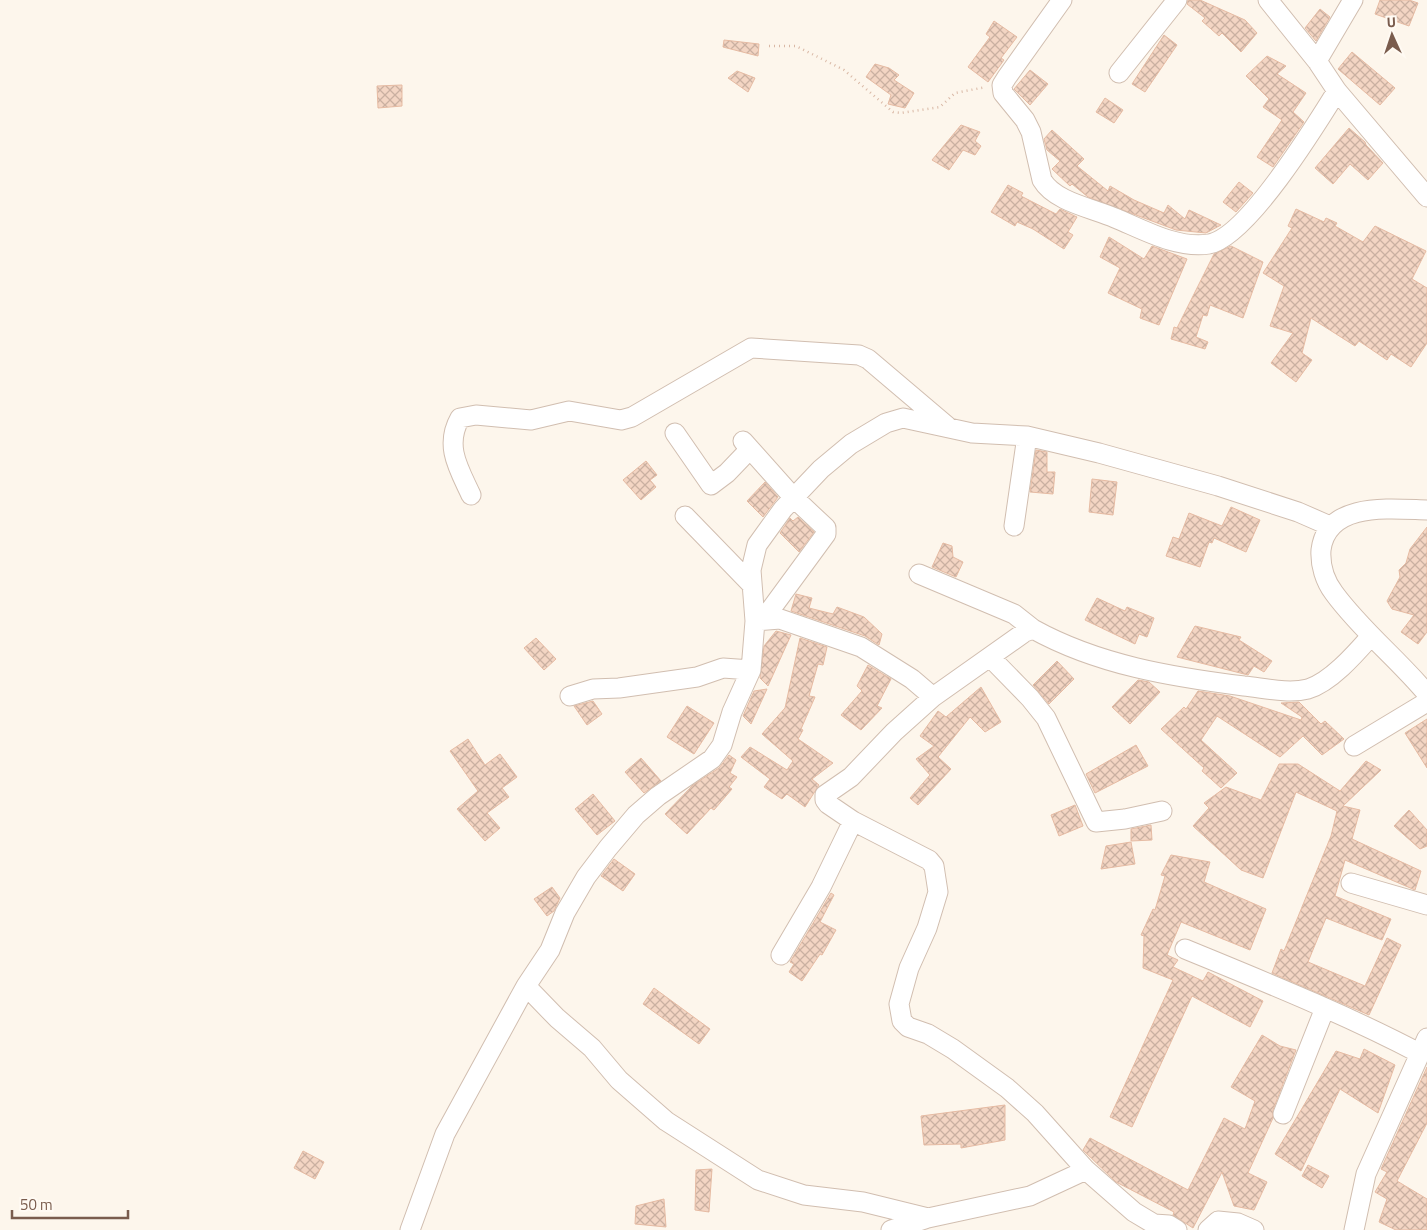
<svg xmlns="http://www.w3.org/2000/svg" width="1427" height="1230" viewBox="0 0 1427 1230" font-family="'Titillium Web',sans-serif">
	<defs>
		<pattern id="building-cross-hatch" width="8" height="8" patternUnits="userSpaceOnUse" patternTransform="scale(1.25)"><rect width="8" height="8" fill="#f3d5c3"/><path d="M0 0l8 8M0 8l8-8" fill="none" stroke="#cab0a1"/></pattern>
	</defs>
	<rect width="100%" height="100%" fill="#fdf6ec"/>
	<path fill="url(#building-cross-hatch)" stroke="#e6bba3" d="M 1188,0 L 1200,0 L 1245,20 L 1257,33 L 1241,52 L 1222,33 L 1219,36 L 1202,21 L 1205,18 L 1187,4 Z
		M 1380,0 L 1409,0 L 1418,3 L 1409,26 L 1375,14 Z
		M 1320,9 L 1330,17 L 1316,41 L 1305,28 Z
		M 994,21 L 1017,37 L 1001,58 L 1004,60 L 988,82 L 968,67 L 990,37 L 986,34 Z
		M 1164,35 L 1177,45 L 1145,92 L 1132,84 Z
		M 724,40 L 759,44 L 758,56 L 723,47 Z
		M 1352,52 L 1395,88 L 1380,105 L 1338,69 Z
		M 1267,56 L 1286,66 L 1277,74 L 1306,93 L 1293,112 L 1304,122 L 1273,167 L 1257,157 L 1282,120 L 1263,107 L 1269,99 L 1246,76 Z
		M 875,64 L 889,68 L 899,75 L 894,80 L 914,93 L 905,108 L 888,104 L 891,95 L 866,77 Z
		M 1030,70 L 1048,84 L 1030,105 L 1014,89 Z
		M 737,71 L 755,78 L 748,92 L 728,78 Z
		M 402,85 L 402,106 L 378,108 L 377,86 Z
		M 1105,98 L 1123,110 L 1114,123 L 1096,112 Z
		M 961,125 L 980,132 L 975,141 L 981,146 L 975,155 L 963,150 L 949,170 L 932,160 Z
		M 1349,128 L 1365,142 L 1366,145 L 1383,163 L 1368,180 L 1350,164 L 1333,184 L 1315,168 Z
		M 1052,130 L 1084,159 L 1077,166 L 1108,191 L 1110,186 L 1134,200 L 1164,213 L 1168,205 L 1185,219 L 1189,210 L 1221,225 L 1206,233 L 1176,230 L 1088,197 L 1072,184 L 1070,186 L 1052,169 L 1060,161 L 1047,150 L 1044,139 Z
		M 1239,182 L 1253,193 L 1236,212 L 1223,202 Z
		M 1008,185 L 1023,193 L 1021,196 L 1056,214 L 1060,209 L 1077,217 L 1068,232 L 1073,235 L 1064,249 L 1033,229 L 1017,222 L 1015,226 L 991,212 Z
		M 1296,209 L 1324,222 L 1326,218 L 1337,223 L 1335,226 L 1363,242 L 1375,226 L 1426,251 L 1412,279 L 1427,288 L 1427,343 L 1411,367 L 1391,354 L 1387,360 L 1359,341 L 1355,346 L 1311,318 L 1302,353 L 1312,360 L 1296,382 L 1271,363 L 1293,333 L 1270,326 L 1284,286 L 1263,273 L 1292,228 L 1288,226 Z
		M 1109,237 L 1144,259 L 1152,246 L 1187,259 L 1159,325 L 1140,318 L 1142,309 L 1108,293 L 1120,268 L 1100,257 Z
		M 1231,246 L 1263,262 L 1243,318 L 1210,305 L 1207,316 L 1203,315 L 1196,337 L 1208,342 L 1205,349 L 1171,339 L 1174,327 L 1177,328 L 1214,254 Z
		M 1036,450 L 1047,452 L 1047,472 L 1055,472 L 1053,494 L 1030,492 Z
		M 646,461 L 657,475 L 650,480 L 656,487 L 641,500 L 623,480 Z
		M 1092,479 L 1117,482 L 1113,515 L 1089,512 Z
		M 765,482 L 778,497 L 763,517 L 747,501 Z
		M 1231,507 L 1260,520 L 1246,552 L 1214,538 L 1212,543 L 1209,542 L 1200,567 L 1166,556 L 1173,537 L 1179,539 L 1189,513 L 1222,526 Z
		M 798,517 L 814,532 L 799,552 L 780,533 L 790,518 L 793,521 Z
		M 1427,527 L 1427,632 L 1418,644 L 1401,632 L 1414,615 L 1392,609 L 1387,601 L 1400,577 L 1399,570 L 1406,563 L 1410,549 Z
		M 943,543 L 952,546 L 953,557 L 963,562 L 956,577 L 932,567 Z
		M 796,594 L 812,598 L 809,608 L 833,614 L 837,607 L 864,617 L 882,634 L 879,645 L 865,636 L 791,611 Z
		M 1097,598 L 1125,611 L 1127,607 L 1154,618 L 1147,637 L 1139,634 L 1135,644 L 1085,620 Z
		M 1195,626 L 1241,637 L 1239,640 L 1272,661 L 1264,672 L 1254,666 L 1248,675 L 1177,657 Z
		M 776,631 L 791,635 L 768,686 L 760,678 L 764,646 Z
		M 536,638 L 556,659 L 544,670 L 524,648 Z
		M 800,638 L 827,647 L 823,665 L 818,664 L 809,696 L 815,697 L 801,729 L 803,730 L 798,739 L 833,763 L 812,779 L 819,785 L 805,807 L 787,794 L 782,799 L 764,787 L 770,779 L 741,757 L 750,747 L 787,770 L 793,761 L 762,734 L 785,708 Z
		M 1057,661 L 1074,679 L 1049,704 L 1033,685 Z
		M 868,665 L 891,679 L 877,706 L 882,708 L 861,730 L 841,715 L 862,691 L 857,686 Z
		M 1138,680 L 1149,682 L 1160,692 L 1130,724 L 1112,707 Z
		M 981,687 L 1001,722 L 985,732 L 970,717 L 938,757 L 951,769 L 918,805 L 910,798 L 930,775 L 916,759 L 934,746 L 920,736 L 938,711 L 946,717 Z
		M 767,689 L 751,724 L 743,716 L 754,691 Z
		M 1198,691 L 1230,696 L 1301,720 L 1302,717 L 1281,703 L 1299,702 L 1321,724 L 1325,721 L 1344,739 L 1322,755 L 1303,736 L 1280,757 L 1217,716 L 1201,740 L 1237,773 L 1221,788 L 1202,771 L 1204,768 L 1161,729 L 1184,707 L 1186,709 Z
		M 593,701 L 602,714 L 587,725 L 574,706 Z
		M 687,706 L 714,723 L 694,754 L 667,737 Z
		M 1427,719 L 1427,768 L 1405,733 Z
		M 468,739 L 485,765 L 500,754 L 517,777 L 502,788 L 509,797 L 487,813 L 500,828 L 485,841 L 457,809 L 478,791 L 450,751 Z
		M 1136,745 L 1148,766 L 1095,793 L 1086,774 Z
		M 729,755 L 736,760 L 730,773 L 737,777 L 729,787 L 732,789 L 714,810 L 711,808 L 687,834 L 665,814 L 693,785 L 719,768 Z
		M 641,758 L 661,781 L 644,793 L 625,772 Z
		M 1366,761 L 1381,770 L 1343,806 L 1360,810 L 1352,839 L 1421,871 L 1415,890 L 1345,860 L 1335,896 L 1391,919 L 1382,940 L 1326,918 L 1308,962 L 1365,986 L 1387,938 L 1401,945 L 1369,1015 L 1272,973 L 1281,949 L 1284,951 L 1331,836 L 1337,811 L 1296,792 L 1263,878 L 1241,870 L 1193,826 L 1209,808 L 1204,803 L 1226,787 L 1261,800 L 1279,764 L 1298,764 L 1340,791 Z
		M 593,794 L 615,821 L 597,835 L 575,809 Z
		M 1075,805 L 1083,826 L 1059,836 L 1051,815 Z
		M 1409,810 L 1427,830 L 1427,846 L 1420,849 L 1394,826 Z
		M 1151,825 L 1152,840 L 1131,841 L 1131,829 Z
		M 1131,842 L 1135,864 L 1101,869 L 1106,846 Z
		M 1171,855 L 1210,862 L 1204,882 L 1266,909 L 1250,950 L 1181,922 L 1167,955 L 1178,960 L 1173,967 L 1203,981 L 1208,972 L 1263,1001 L 1250,1027 L 1192,996 L 1132,1127 L 1110,1117 L 1173,980 L 1143,968 L 1144,936 L 1141,935 L 1153,909 L 1155,910 L 1165,876 L 1161,875 Z
		M 614,859 L 635,874 L 623,891 L 601,876 Z
		M 552,887 L 560,898 L 554,911 L 547,916 L 534,899 Z
		M 831,893 L 834,895 L 820,922 L 836,930 L 822,955 L 820,954 L 802,981 L 789,972 L 794,964 L 790,962 Z
		M 654,988 L 710,1029 L 699,1044 L 643,1004 Z
		M 1262,1035 L 1280,1046 L 1296,1050 L 1273,1110 L 1273,1118 L 1248,1173 L 1267,1182 L 1254,1210 L 1234,1206 L 1222,1172 L 1193,1228 L 1173,1215 L 1174,1212 L 1116,1182 L 1083,1150 L 1090,1138 L 1188,1190 L 1224,1118 L 1245,1129 L 1255,1101 L 1231,1087 Z
		M 1364,1049 L 1395,1065 L 1378,1113 L 1340,1089 L 1301,1171 L 1275,1154 L 1336,1051 L 1360,1059 Z
		M 1427,1067 L 1427,1123 L 1397,1181 L 1427,1199 L 1427,1230 L 1396,1230 L 1379,1222 L 1387,1199 L 1375,1192 L 1387,1172 L 1381,1169 Z
		M 1005,1105 L 1005,1140 L 961,1148 L 961,1144 L 924,1145 L 921,1116 Z
		M 303,1151 L 324,1162 L 315,1179 L 294,1168 Z
		M 1308,1165 L 1329,1176 L 1322,1188 L 1302,1176 Z
		M 712,1169 L 709,1212 L 695,1210 L 696,1170 Z
		M 664,1199 L 666,1227 L 635,1224 L 636,1206 Z"/>
	<g fill="none" stroke-linecap="round" stroke-linejoin="round">
		<defs>
			<path id="minor" d="M 1062,0 L 1007,77 L 1002,85 L 1003,93 L 1025,120 L 1031,132 L 1042,180 C 1055,202 1092,208 1115,218 C 1144,230 1177,249 1209,244 C 1247,237 1316,125 1337,91
				M 1268,0 L 1317,61 L 1337,91 L 1427,197
				M 1317,61 L 1353,0
				M 1119,73 L 1177,0
				M 675,433 L 711,485 L 727,473 L 750,449
				M 743,441 L 793,497 L 826,528 L 826,534 L 763,620
				M 471,495 C 459,469 444,446 460,418 L 476,415 L 531,420 L 569,411 L 621,420 L 632,417 L 751,348 L 859,355 L 868,359 L 947,426
				M 1427,510 C 1391,509 1327,501 1321,550 C 1320,565 1325,581 1334,593 C 1361,630 1398,659 1427,694
				M 685,516 L 751,584
				M 1014,526 L 1027,436
				M 919,574 L 1014,614 L 1033,629
				M 755,621 L 780,619 L 861,647 L 912,679 L 933,697
				M 990,657 L 1030,698 L 1046,718 L 1096,822 L 1125,819 L 1162,811
				M 570,696 L 593,689 L 619,688 L 697,677 L 723,668 L 751,670
				M 1354,746 L 1427,702
				M 853,821 L 828,804 L 825,800 L 825,795 L 851,777 L 894,732 L 933,697 L 1025,632 L 1033,629 C 1098,665 1172,677 1244,686 C 1264,688 1288,694 1308,689 C 1331,682 1356,653 1371,636
				M 1351,883 L 1427,905
				M 1185,949 C 1265,982 1345,1014 1421,1054
				M 781,955 L 821,887 L 853,821 L 929,860 L 934,866 L 938,892 L 927,928 L 909,968 L 899,1004 L 902,1021 L 908,1027 L 928,1034 L 953,1049 L 1007,1088 L 1035,1113 L 1086,1170 L 1134,1212 L 1154,1224 L 1169,1225 L 1177,1230
				M 1283,1114 L 1325,1008
				M 928,1218 L 863,1202 L 804,1195 L 758,1180 L 666,1121 L 619,1080 L 592,1048 L 557,1018 L 526,986 L 550,950 L 565,913 L 586,877 L 608,848 L 636,815 L 658,796 L 712,759 L 722,745 L 732,712 L 751,670 L 755,621 L 751,570 L 757,545 L 783,509 L 821,469 L 851,444 L 886,423 L 903,418 L 972,433 L 1027,436 L 1099,453 L 1218,486 L 1298,512 L 1330,526
				M 410,1230 L 445,1134 L 526,986
				M 891,1230 L 928,1218 L 1030,1196 L 1086,1170
				M 1208,1230 L 1218,1221 L 1238,1223 L 1254,1230
				M 1354,1230 L 1366,1174 L 1427,1038"/>
		</defs>
		<use href="#minor" stroke="#d1beb0" stroke-width="21"/>
		<path stroke="#d9b8a5" stroke-width="2.5" stroke-dasharray="1 4" stroke-linecap="butt" d="M 769,46 L 796,46 L 844,70 L 893,112 L 901,113 L 940,107 L 955,93 L 986,87"/>
		<use href="#minor" stroke="#fff" stroke-width="19"/>
	</g>
	<g transform="translate(1392 35) rotate(357)" stroke="#fffaf3" stroke-width="4" paint-order="stroke">
	<path d="M0-4L9 19L0 12L-9 19Z" fill="#7a5c4d"/>
	<text y="-8" font-size="14" font-weight="bold" text-anchor="middle" fill="#7a5c4d">U</text>
	</g>
	<path d="M12 1210v8h116v-8" fill="none" stroke="#7a5c4d" stroke-width="2.5"/>
	<text x="20" y="1210" font-size="15" fill="#7a5c4d" stroke="#fffaf3" stroke-width="4" paint-order="stroke">50 m</text>
</svg>
